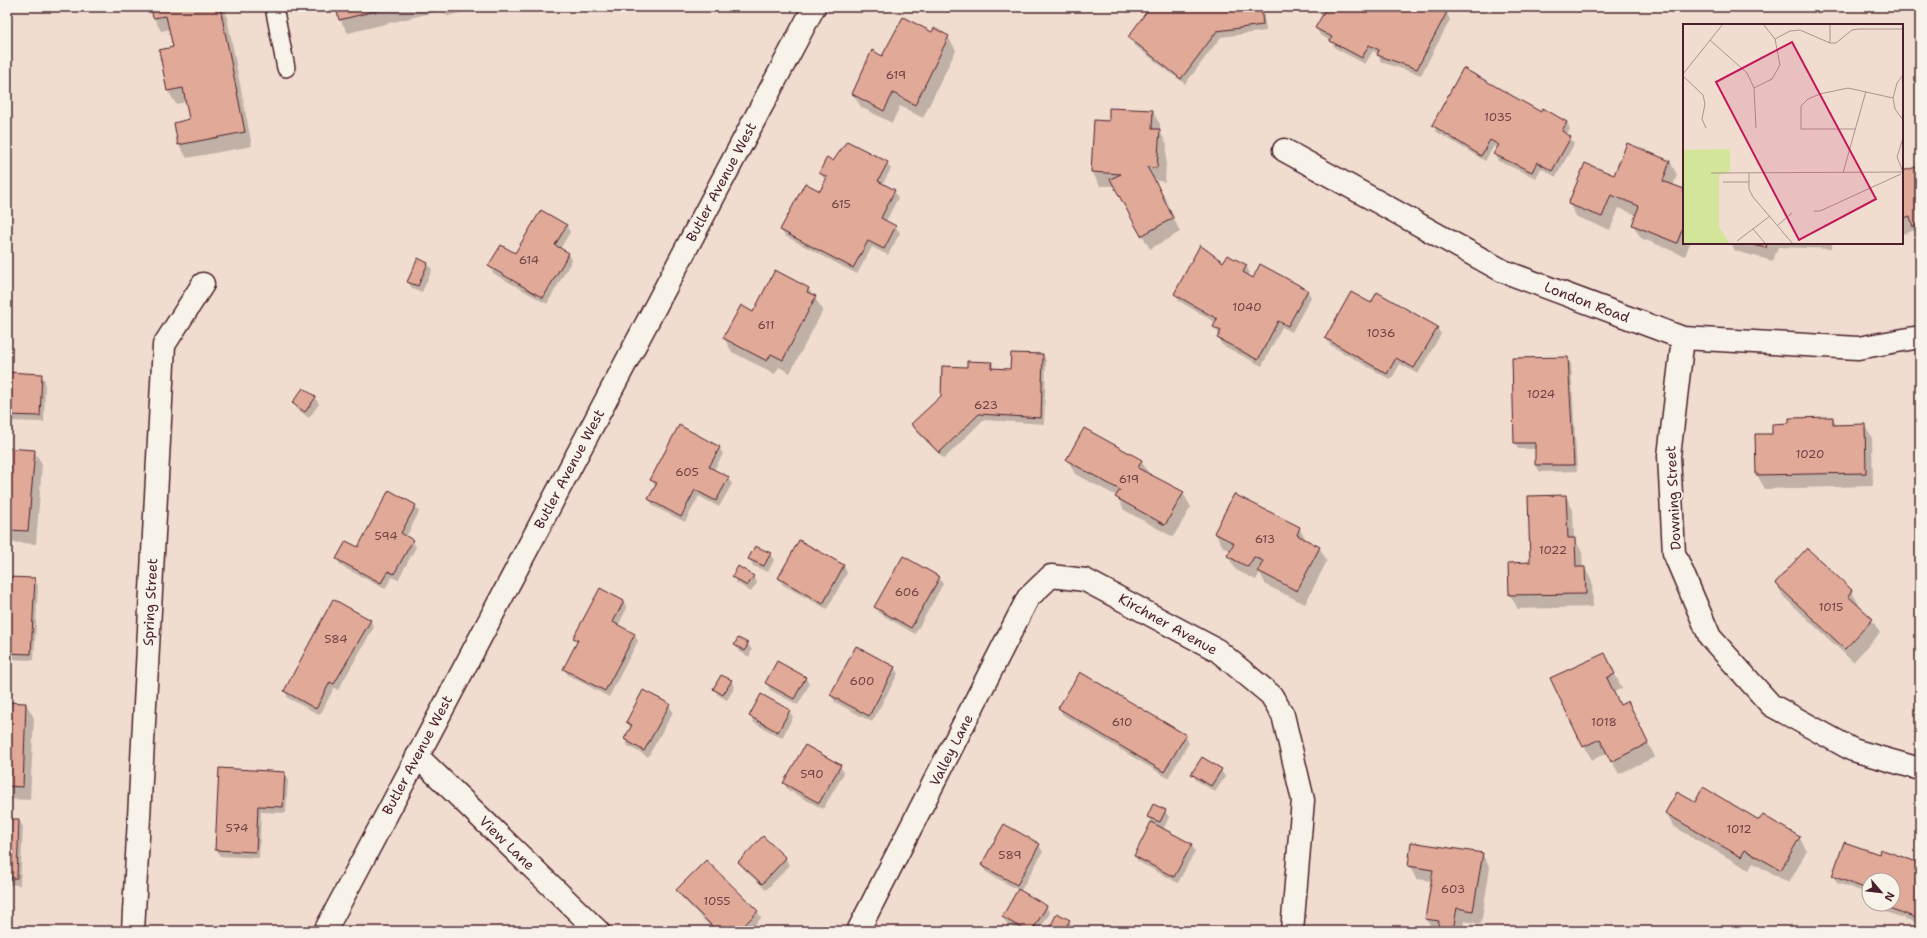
<svg xmlns="http://www.w3.org/2000/svg" width="1927" height="938" viewBox="0 0 1927 938" font-family="'Shantell Sans',sans-serif">
	<rect width="100%" height="100%" fill="#f0ddd0"/>
	<filter id="ink" filterUnits="userSpaceOnUse"><feTurbulence type="fractalNoise" baseFrequency=".025" numOctaves="2"/><feDisplacementMap in="SourceGraphic" scale="8" xChannelSelector="R" yChannelSelector="G"/><feConvolveMatrix kernelMatrix="1 2 1 2 8 2 1 2 1" color-interpolation-filters="sRGB"/></filter>
	<g filter="url(#ink)">
		<path fill="#0003" d="M 152,7 L 225,7 L 252,146 L 187,158 L 179,145 L 175,123 L 190,120 L 186,102 L 176,104 L 168,91 L 174,47 L 170,29 L 161,31 L 154,18 Z
			M 337,7 L 485,7 L 447,16 L 443,10 L 348,33 L 340,20 Z
			M 1151,7 L 1263,7 L 1266,31 L 1221,37 L 1185,84 L 1133,44 L 1129,37 Z
			M 1328,7 L 1435,7 L 1447,13 L 1450,20 L 1421,75 L 1381,62 L 1378,54 L 1373,51 L 1365,64 L 1335,48 L 1331,41 L 1320,35 L 1316,28 Z
			M 933,33 L 948,37 L 956,50 L 923,118 L 900,106 L 892,123 L 861,107 L 853,94 L 883,57 Z
			M 1152,111 L 1160,124 L 1160,132 L 1167,144 L 1165,182 L 1154,180 L 1166,200 L 1180,232 L 1150,249 L 1115,186 L 1100,186 L 1092,172 L 1095,121 L 1110,122 Z
			M 1542,114 L 1567,122 L 1570,129 L 1567,135 L 1570,138 L 1574,144 L 1556,177 L 1541,168 L 1536,178 L 1498,161 L 1494,154 L 1498,148 L 1494,146 L 1485,161 L 1437,132 L 1433,125 Z
			M 1670,161 L 1677,175 L 1673,186 L 1684,190 L 1684,243 L 1690,243 L 1685,256 L 1641,238 L 1633,225 L 1637,215 L 1619,208 L 1610,230 L 1577,217 L 1569,204 L 1615,176 Z
			M 834,162 L 887,163 L 891,169 L 882,185 L 894,191 L 898,198 L 886,221 L 896,227 L 900,233 L 888,255 L 872,247 L 857,274 L 785,236 L 781,230 L 820,192 L 826,181 L 820,173 Z
			M 1920,167 L 1920,237 L 1916,230 L 1902,234 L 1902,172 Z
			M 566,225 L 570,232 L 560,249 L 569,254 L 572,260 L 547,304 L 493,273 L 490,266 L 516,255 Z
			M 1731,243 L 1832,243 L 1832,249 L 1778,247 L 1773,261 L 1735,251 Z
			M 418,260 L 428,264 L 432,270 L 422,292 L 412,288 L 408,282 Z
			M 1223,263 L 1246,266 L 1250,273 L 1248,276 L 1253,279 L 1307,290 L 1311,297 L 1292,332 L 1282,327 L 1262,366 L 1222,345 L 1218,338 L 1220,335 L 1214,327 L 1216,323 L 1179,301 L 1176,294 Z
			M 808,288 L 823,310 L 790,373 L 779,367 L 775,374 L 732,352 L 724,338 L 753,313 Z
			M 1371,305 L 1437,328 L 1441,334 L 1418,374 L 1400,364 L 1391,380 L 1330,345 L 1326,338 Z
			M 1043,355 L 1046,361 L 1044,424 L 983,420 L 944,459 L 916,431 L 912,424 L 942,396 L 968,368 L 991,363 L 995,370 L 1011,370 Z
			M 1567,358 L 1571,364 L 1577,471 L 1540,472 L 1536,465 L 1536,449 L 1518,449 L 1515,443 Z
			M 7,366 L 10,374 L 41,375 L 45,381 L 44,422 L 7,421 Z
			M 315,398 L 319,404 L 309,418 L 297,409 L 294,403 Z
			M 1833,418 L 1837,426 L 1864,425 L 1872,438 L 1873,486 L 1765,489 L 1757,475 L 1756,435 L 1773,435 L 1790,424 Z
			M 719,447 L 723,454 L 714,470 L 728,478 L 732,484 L 719,507 L 699,496 L 685,522 L 653,506 L 650,499 L 655,486 L 652,480 Z
			M 7,449 L 34,451 L 42,464 L 36,544 L 7,542 Z
			M 1068,460 L 1141,461 L 1149,474 L 1183,493 L 1191,507 L 1173,537 L 1124,510 L 1117,496 L 1075,474 Z
			M 1566,496 L 1573,510 L 1574,538 L 1582,552 L 1583,568 L 1585,568 L 1592,581 L 1593,607 L 1518,609 L 1510,595 L 1509,564 L 1531,563 Z
			M 415,506 L 419,512 L 406,537 L 412,540 L 416,547 L 398,580 L 392,577 L 385,589 L 341,566 L 337,559 L 359,549 Z
			M 1299,528 L 1307,541 L 1319,547 L 1327,561 L 1305,604 L 1266,585 L 1260,573 L 1256,580 L 1236,570 L 1228,556 L 1231,551 L 1223,547 L 1215,533 Z
			M 799,542 L 844,566 L 847,573 L 827,609 L 783,585 L 779,578 Z
			M 1808,550 L 1851,591 L 1859,604 L 1858,606 L 1872,620 L 1880,633 L 1853,662 L 1784,597 L 1776,584 Z
			M 770,554 L 774,560 L 768,572 L 753,566 L 750,559 Z
			M 733,577 L 753,577 L 757,583 L 751,592 L 737,583 Z
			M 7,578 L 35,579 L 38,586 L 34,660 L 7,659 Z
			M 939,578 L 943,584 L 915,634 L 879,613 L 876,607 Z
			M 623,601 L 627,608 L 618,626 L 634,634 L 638,641 L 609,697 L 568,675 L 564,669 L 577,643 L 575,638 Z
			M 370,620 L 374,627 L 338,690 L 334,688 L 320,715 L 288,698 L 285,691 Z
			M 739,639 L 748,644 L 752,650 L 749,657 L 739,651 L 735,645 Z
			M 1604,654 L 1622,688 L 1614,692 L 1620,706 L 1635,716 L 1655,757 L 1619,774 L 1607,753 L 1592,760 L 1584,746 Z
			M 778,662 L 806,678 L 809,685 L 798,705 L 770,690 L 767,683 Z
			M 894,667 L 898,674 L 872,722 L 835,702 L 831,695 Z
			M 731,681 L 735,687 L 727,700 L 718,695 L 714,689 Z
			M 7,703 L 26,704 L 34,718 L 30,800 L 7,799 Z
			M 669,705 L 673,712 L 648,757 L 628,746 L 625,739 L 631,729 L 627,722 Z
			M 1059,708 L 1185,736 L 1189,743 L 1168,778 L 1063,715 Z
			M 789,711 L 793,717 L 782,738 L 754,723 L 750,716 Z
			M 840,766 L 844,773 L 823,809 L 788,790 L 784,783 Z
			M 1221,770 L 1225,777 L 1215,792 L 1196,780 L 1193,774 Z
			M 284,773 L 288,779 L 286,813 L 261,812 L 259,858 L 220,856 L 216,849 Z
			M 1695,803 L 1760,822 L 1799,837 L 1807,851 L 1789,883 L 1753,863 L 1749,870 L 1673,826 L 1666,813 Z
			M 1165,811 L 1169,817 L 1163,830 L 1191,844 L 1195,851 L 1178,883 L 1139,862 L 1135,856 L 1152,823 L 1148,817 Z
			M 7,820 L 19,820 L 23,827 L 20,885 L 7,884 Z
			M 763,837 L 786,859 L 789,866 L 766,890 L 743,868 L 740,862 Z
			M 1039,845 L 1043,852 L 1020,892 L 1046,907 L 1050,913 L 1039,931 L 1020,931 L 1007,924 L 1003,917 L 1018,890 L 986,872 L 982,865 Z
			M 1881,850 L 1920,864 L 1920,924 L 1886,912 L 1882,904 L 1893,904 L 1893,880 L 1869,880 L 1869,896 L 1867,893 L 1837,883 L 1833,876 L 1880,855 Z
			M 1482,854 L 1490,868 L 1481,924 L 1464,921 L 1463,931 L 1433,931 L 1426,918 L 1432,881 L 1417,879 L 1409,865 Z
			M 706,861 L 758,912 L 761,918 L 749,931 L 715,931 L 681,897 L 677,891 Z
			M 1069,921 L 1073,927 L 1071,931 L 1049,931 Z"/>
		<path fill="#e0a998" stroke="#4a1f2b" d="M 151,7 L 220,7 L 245,132 L 178,145 L 174,123 L 189,119 L 183,88 L 167,91 L 159,50 L 173,47 L 166,16 L 153,18 Z
			M 336,7 L 392,7 L 339,20 Z
			M 1150,7 L 1261,7 L 1263,25 L 1217,31 L 1181,79 L 1128,37 Z
			M 1327,7 L 1437,7 L 1447,12 L 1417,69 L 1377,55 L 1379,50 L 1369,45 L 1362,58 L 1330,41 L 1332,37 L 1315,28 Z
			M 903,17 L 932,32 L 934,28 L 949,36 L 915,105 L 893,93 L 884,111 L 852,94 L 872,50 L 882,56 Z
			M 1463,68 L 1541,112 L 1543,108 L 1567,122 L 1562,131 L 1571,137 L 1552,171 L 1537,162 L 1532,172 L 1493,154 L 1499,145 L 1490,140 L 1481,156 L 1432,125 Z
			M 1109,108 L 1153,110 L 1152,129 L 1160,129 L 1157,168 L 1147,167 L 1158,186 L 1173,218 L 1141,236 L 1110,179 L 1121,174 L 1091,172 L 1094,120 L 1109,121 Z
			M 847,141 L 888,162 L 878,181 L 895,190 L 881,218 L 896,226 L 884,249 L 868,241 L 853,268 L 780,230 L 805,183 L 820,191 L 827,177 L 819,173 L 827,157 L 833,161 Z
			M 1627,143 L 1670,161 L 1663,181 L 1684,189 L 1684,225 L 1677,243 L 1632,225 L 1639,206 L 1611,195 L 1602,217 L 1568,204 L 1585,163 L 1614,175 Z
			M 1920,166 L 1920,225 L 1913,227 L 1910,216 L 1902,219 L 1902,171 Z
			M 541,210 L 567,225 L 555,245 L 569,253 L 543,298 L 488,266 L 501,245 L 515,253 Z
			M 1746,243 L 1767,243 L 1766,248 Z
			M 1200,245 L 1223,262 L 1227,255 L 1247,265 L 1243,272 L 1253,278 L 1260,264 L 1308,290 L 1288,326 L 1278,321 L 1258,360 L 1217,338 L 1221,331 L 1213,327 L 1217,319 L 1174,294 Z
			M 418,258 L 428,263 L 418,286 L 407,282 Z
			M 775,270 L 809,288 L 807,292 L 816,296 L 783,360 L 771,354 L 767,361 L 723,338 L 741,305 L 753,312 Z
			M 1351,292 L 1371,303 L 1377,292 L 1438,327 L 1414,368 L 1396,358 L 1387,374 L 1325,338 Z
			M 1011,353 L 1043,354 L 1041,418 L 979,414 L 939,453 L 911,424 L 941,396 L 942,366 L 967,367 L 967,361 L 992,362 L 991,368 L 1010,369 Z
			M 1568,357 L 1574,465 L 1535,465 L 1535,443 L 1514,443 L 1512,358 Z
			M 7,372 L 42,374 L 40,416 L 7,415 Z
			M 303,388 L 316,397 L 305,412 L 292,403 Z
			M 1833,417 L 1833,425 L 1865,424 L 1866,473 L 1756,475 L 1755,434 L 1772,434 L 1772,424 L 1789,423 L 1789,418 Z
			M 679,425 L 720,447 L 709,467 L 729,477 L 716,501 L 695,490 L 681,517 L 648,499 L 657,483 L 650,480 Z
			M 1084,428 L 1142,460 L 1138,468 L 1184,492 L 1165,525 L 1115,497 L 1120,490 L 1066,460 Z
			M 7,448 L 35,450 L 28,531 L 7,530 Z
			M 389,490 L 416,505 L 401,533 L 413,540 L 394,574 L 388,571 L 381,583 L 336,559 L 346,541 L 358,547 Z
			M 1234,494 L 1300,527 L 1297,535 L 1320,547 L 1297,591 L 1258,571 L 1263,561 L 1254,557 L 1248,567 L 1227,556 L 1234,543 L 1214,533 Z
			M 1566,495 L 1568,538 L 1575,538 L 1576,567 L 1585,567 L 1586,594 L 1509,595 L 1508,563 L 1530,562 L 1528,496 Z
			M 799,540 L 844,565 L 823,604 L 778,578 Z
			M 755,546 L 771,553 L 764,566 L 748,559 Z
			M 1807,548 L 1852,590 L 1848,596 L 1873,619 L 1845,649 L 1775,583 Z
			M 903,556 L 940,577 L 911,628 L 874,607 Z
			M 738,566 L 754,576 L 747,586 L 732,577 Z
			M 7,577 L 35,578 L 31,654 L 7,653 Z
			M 600,588 L 624,601 L 613,622 L 635,634 L 605,691 L 563,669 L 578,640 L 573,638 Z
			M 333,599 L 371,620 L 334,684 L 330,682 L 316,709 L 284,691 Z
			M 738,638 L 748,643 L 745,651 L 734,645 Z
			M 856,646 L 895,667 L 869,716 L 830,695 Z
			M 1920,648 L 1920,677 L 1917,677 Z
			M 1605,653 L 1615,674 L 1607,678 L 1620,705 L 1628,701 L 1648,743 L 1611,762 L 1600,739 L 1583,747 L 1550,678 Z
			M 777,661 L 806,677 L 794,699 L 765,683 Z
			M 1080,672 L 1186,735 L 1164,772 L 1058,708 Z
			M 721,675 L 732,680 L 723,695 L 713,689 Z
			M 643,690 L 670,704 L 644,751 L 624,739 L 632,725 L 626,722 Z
			M 761,694 L 790,710 L 778,732 L 749,716 Z
			M 7,702 L 26,703 L 23,787 L 7,786 Z
			M 805,745 L 841,765 L 819,803 L 783,783 Z
			M 1202,757 L 1222,769 L 1211,786 L 1191,774 Z
			M 219,768 L 285,772 L 283,807 L 258,806 L 256,852 L 215,850 Z
			M 1703,787 L 1759,820 L 1763,815 L 1800,837 L 1781,870 L 1745,850 L 1741,857 L 1665,813 L 1677,792 L 1695,802 Z
			M 1153,804 L 1166,810 L 1160,822 L 1147,817 Z
			M 7,819 L 19,819 L 17,878 L 7,878 Z
			M 1151,822 L 1192,844 L 1174,877 L 1134,856 Z
			M 1004,824 L 1040,844 L 1017,885 L 981,865 Z
			M 763,836 L 786,858 L 762,884 L 738,862 Z
			M 1411,842 L 1483,853 L 1473,911 L 1457,908 L 1453,930 L 1458,931 L 1437,931 L 1439,921 L 1425,919 L 1433,870 L 1408,866 Z
			M 1844,842 L 1879,854 L 1880,849 L 1920,863 L 1919,919 L 1881,905 L 1893,904 L 1893,880 L 1869,880 L 1869,894 L 1866,893 L 1867,889 L 1832,876 Z
			M 706,860 L 758,911 L 739,931 L 717,931 L 676,890 Z
			M 1018,889 L 1047,906 L 1032,931 L 1027,931 L 1002,917 Z
			M 1057,913 L 1070,920 L 1064,931 L 1048,931 Z"/>
		<g fill="none" stroke-linecap="round" stroke-linejoin="round">
			<defs>
				<path id="service" d="M 274,7 L 286,68"/>
				<path id="minor" d="M 1284,150 L 1503,271 L 1683,338 L 1858,348 L 1920,337
					M 1683,338 L 1669,456 L 1674,553 L 1710,637 L 1771,705 L 1853,750 L 1920,769
					M 417,756 L 598,931
					M 133,931 L 164,345 L 203,284
					M 325,931 L 814,7
					M 858,931 L 1028,598 L 1051,576 L 1085,580 L 1217,650 L 1271,695 L 1283,715 L 1303,800 L 1292,931"/>
			</defs>
			<use href="#service" stroke="#4a1f2b" stroke-width="20"/>
			<use href="#minor" stroke="#4a1f2b" stroke-width="25"/>
			<use href="#service" stroke="#f7f3e8" stroke-width="17"/>
			<use href="#minor" stroke="#f7f3e8" stroke-width="22"/>
		</g>
	</g>
	<g text-anchor="middle" dominant-baseline="central" stroke-width="3.5" stroke-linejoin="round" paint-order="stroke">
		<g font-size="12" fill="#704246">
			<text x="896" y="75">619</text>
			<text x="1498" y="117">1035</text>
			<text x="841" y="204">615</text>
			<text x="529" y="260">614</text>
			<text x="1247" y="307">1040</text>
			<text x="766" y="325">611</text>
			<text x="1381" y="333">1036</text>
			<text x="1541" y="394">1024</text>
			<text x="986" y="405">623</text>
			<text x="1810" y="454">1020</text>
			<text x="687" y="472">605</text>
			<text x="1129" y="479">619</text>
			<text x="386" y="536">594</text>
			<text x="1265" y="539">613</text>
			<text x="1553" y="550">1022</text>
			<text x="907" y="592">606</text>
			<text x="1831" y="607">1015</text>
			<text x="336" y="639">584</text>
			<text x="862" y="681">600</text>
			<text x="1122" y="722">610</text>
			<text x="1604" y="722">1018</text>
			<text x="812" y="774">590</text>
			<text x="237" y="828">574</text>
			<text x="1739" y="829">1012</text>
			<text x="1010" y="855">589</text>
			<text x="1453" y="889">603</text>
			<text x="717" y="901">1055</text>
		</g>
		<g font-size="14" fill="#4a1f2b" stroke="#f7f3e8">
			<text transform="translate(721 182) rotate(-62)">Butler Avenue West</text>
			<text transform="translate(1587 302) rotate(21)">London Road</text>
			<text transform="translate(569 469) rotate(-62)">Butler Avenue West</text>
			<text transform="translate(1673 498) rotate(-93)">Downing Street</text>
			<text transform="translate(150 602) rotate(-87)">Spring Street</text>
			<text transform="translate(1168 624) rotate(29)">Kirchner Avenue</text>
			<text transform="translate(951 750) rotate(-63)">Valley Lane</text>
			<text transform="translate(417 755) rotate(-62)">Butler Avenue West</text>
			<text transform="translate(507 843) rotate(44)">View Lane</text>
		</g>
	</g>
	<g transform="translate(1683 24)">
		<rect width="220" height="220" fill="#f0ddd0"/>
		<path d="M 47,125 L 47,148 L 36,151 L 36,203 L 47,220 L 0,220 L 0,126 Z" fill="#d3e599"/>
		<path fill="none" stroke="#ae918e" stroke-width="1" d="M 92,15 L 107,7 L 117,6 L 147,19 L 153,19 L 169,6 L 176,5 L 220,5M 27,16 L 64,49 L 71,64 L 73,104M 147,19 L 147,0M 0,50 L 40,0M 220,51 L 214,59 L 210,74 L 212,85 L 220,96M 0,52 L 20,71 L 22,80 L 19,95 L 23,104M 71,64 L 89,55 L 97,41 L 92,15 L 80,0M 172,105 L 118,105 L 118,82 L 125,75 L 137,70 L 165,64 L 210,74M 220,114 L 214,133 L 220,148M 28,149 L 220,148M 66,149 L 66,165 L 70,173 L 110,220M 160,149 L 183,67M 40,158 L 66,158M 131,187 L 137,187 L 218,150M 95,201 L 109,189M 70,205 L 82,219M 54,217 L 87,192"/>
		<path fill="#c2185b" fill-opacity="0.15" stroke="#c2185b" stroke-width="2" d="M 109,18 L 193,175 L 116,216 L 33,58 Z"/>
		<rect width="220" height="220" fill="none" stroke="#4a1f2b" stroke-width="2"/>
	</g>
	<rect width="1927" height="938" fill="none" stroke="#f7f3e8" stroke-width="24"/>
	<rect x="12" y="12" width="1903" height="914" fill="none" stroke="#4a1f2b" stroke-width="1.5" filter="url(#ink)"/>
	<g transform="translate(1881 892) rotate(118)"><circle r="19" fill="#f7f3e8" stroke="#b29e9c"/>
	<path d="M0-3L7 15L0 10L-7 15Z" fill="#4a1f2b"/>
	<text y="-6" font-size="11" font-weight="bold" text-anchor="middle" fill="#4a1f2b">N</text>
	</g>
</svg>
